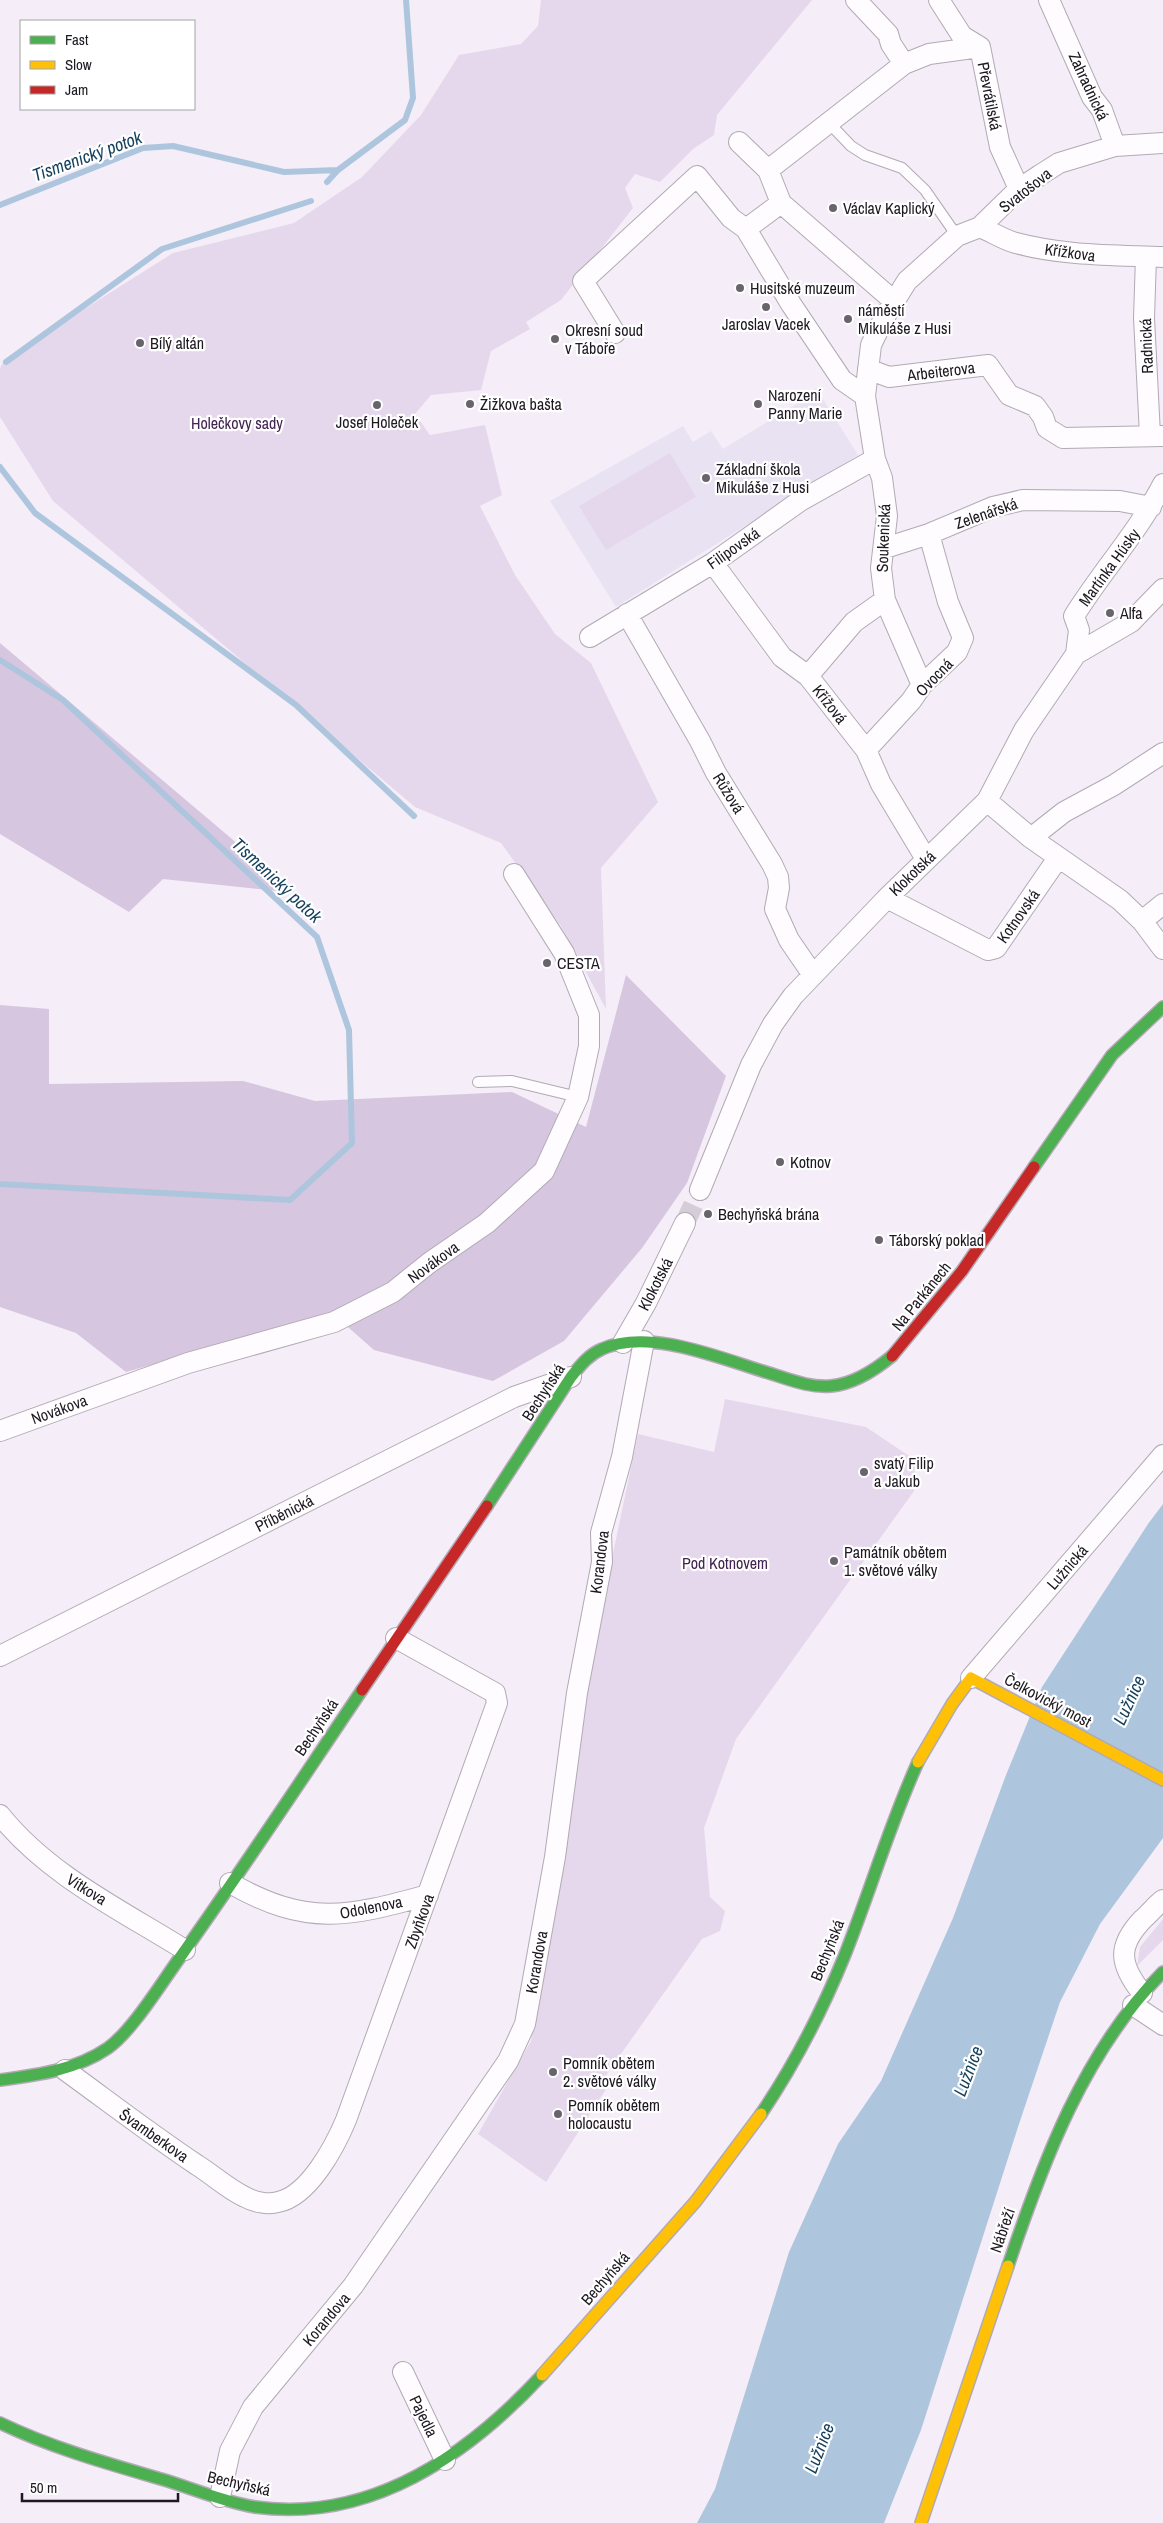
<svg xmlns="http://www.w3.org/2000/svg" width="1163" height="2523" viewBox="0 0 1163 2523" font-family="'Archivo Narrow',sans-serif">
	<rect width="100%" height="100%" fill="#f5edf8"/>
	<path fill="#e8e2f3" d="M 816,388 L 858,455 L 616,607 L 550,501 L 683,426 L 693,442 L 711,431 L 723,449 L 813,394 L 812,391 Z"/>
	<path fill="#e6d8ec" d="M 541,0 L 812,0 L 717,115 L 714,135 L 693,149 L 660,182 L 635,174 L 625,188 L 633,208 L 561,300 L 526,322 L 530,329 L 491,351 L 481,390 L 431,395 L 415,414 L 430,435 L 485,425 L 502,495 L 480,506 L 515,575 L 555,634 L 591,663 L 658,802 L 601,868 L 606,1009 L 561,926 L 501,843 L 415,807 L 53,501 L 0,417 L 0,368 L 5,359 L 173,253 L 294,223 L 362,177 L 421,115 L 459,55 L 521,44 L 538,26 Z
		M 670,453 L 696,497 L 606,550 L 579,506 Z
		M 725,1399 L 866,1427 L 915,1460 L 914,1491 L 736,1739 L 704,1828 L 710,1897 L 725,1911 L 720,1931 L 702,1939 L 602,2081 L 608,2086 L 546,2182 L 478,2134 L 531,2041 L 589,1668 L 638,1434 L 714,1452 Z
		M 1163,1919 L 1163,1940 L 1137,1966 L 1140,1947 Z"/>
	<path fill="#d7c6df" d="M 0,643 L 296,893 L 163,879 L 129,912 L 0,834 Z
		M 626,975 L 726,1076 L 687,1183 L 642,1248 L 564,1341 L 493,1381 L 374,1350 L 333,1314 L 126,1372 L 76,1333 L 0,1307 L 0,1005 L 49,1009 L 49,1084 L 243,1081 L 315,1101 L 512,1092 L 586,1127 Z"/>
	<path fill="#aec6dd" d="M 1163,1504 L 1163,1838 L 1100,1924 L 1060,2002 L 1018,2127 L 921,2430 L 884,2523 L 697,2523 L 715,2489 L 789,2252 L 838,2144 L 881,2081 L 953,1918 L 1006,1775 L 1042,1687 L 1148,1524 Z"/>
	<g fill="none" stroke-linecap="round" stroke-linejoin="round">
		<path stroke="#aec6dd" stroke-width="6" d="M 327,182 L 338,170
			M 0,205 L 143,148 L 173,146 L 284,172 L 338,170 L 405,120 L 413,98 L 406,0
			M 6,362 L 162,249 L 311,201
			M 0,467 L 35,513 L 296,705 L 414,816
			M 0,660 L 63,700 L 317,937 L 349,1030 L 352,1143 L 290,1200 L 0,1184"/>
		<path stroke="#d5cdd8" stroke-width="20" stroke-dasharray="20 10" stroke-linecap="butt" d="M 685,1223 L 700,1190"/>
		<defs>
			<path id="lane" d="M 829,123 L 851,146 L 865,155 L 902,168 L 925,190 L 957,236
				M 478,1082 L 512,1081 L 578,1097"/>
			<path id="street" d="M 856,0 L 888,34 L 891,44 L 904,64
				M 939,0 L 962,36 L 980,47
				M 1049,0 L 1092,97 L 1102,110 L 1115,146
				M 980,47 L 1000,147 L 1019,189
				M 739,142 L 768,170 L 781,203 L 895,302
				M 768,170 L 904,64 L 929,54 L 980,47
				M 781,203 L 746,229 L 791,304 L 842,380 L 865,396
				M 980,227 C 992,232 1004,240 1016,243 C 1064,256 1114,255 1163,257
				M 1146,257 L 1144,318 L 1150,435
				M 615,333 L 583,281 L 697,176 L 731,218 L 746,229
				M 868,369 L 889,377 L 988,365 L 1009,395 L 1035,406 L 1043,417 L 1047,428 L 1063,438 L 1163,436
				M 885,548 L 929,534 L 993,507 L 1023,500 L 1120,501 L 1151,507
				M 713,563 L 782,657 L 808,676 L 866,750 L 881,784 L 926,859
				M 627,614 L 700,741 L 716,773 L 772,864 L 778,877 L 779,888 L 775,909 L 789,940 L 813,975
				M 590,637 L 713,563 L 800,501 L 875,459
				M 1076,654 L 1079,630 L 1074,616 C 1102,571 1138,532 1163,484
				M 808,676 L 854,622 L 885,600
				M 922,685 L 885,600 L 881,568 L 887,516 L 882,478 L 875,459 L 865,396 L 871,345 L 884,318 L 907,281 L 957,236 L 980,227 L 1019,189 L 1040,175 L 1059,163 L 1115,146 L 1163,143
				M 866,750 L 911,701 L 922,685 L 957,652 L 963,638 L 948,602 L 929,534
				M 987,801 L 1031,838 L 1120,900 L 1142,921 L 1163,949
				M 1031,838 L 1064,812 L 1114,785 L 1163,753
				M 887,898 L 988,950 L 996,948 L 1058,858
				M 1142,921 L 1163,904
				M 700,1190 L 751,1065 L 773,1024 L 793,996 L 887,898 L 987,801 L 1024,730 L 1076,654 L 1131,622 L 1163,589
				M 623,1343 L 646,1303 L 685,1223
				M 0,1431 L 188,1363 L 334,1322 L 393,1292 L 429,1263 L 487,1223 L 544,1171 L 578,1097 L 589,1046 L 589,1015 L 564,953 L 514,874
				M 0,1656 L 514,1397 L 571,1377
				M 971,1678 L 1163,1455
				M 0,1815 C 48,1875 121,1910 185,1950
				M 230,1883 C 307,1927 348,1917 428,1895
				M 1142,1993 C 1119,1964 1117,1946 1143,1919 C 1150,1913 1156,1905 1163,1900
				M 1133,2005 L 1163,2025
				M 65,2070 C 109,2102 152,2135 197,2165 C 213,2175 228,2189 245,2197 C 254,2202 268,2205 278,2202 C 309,2196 335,2146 346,2120 L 497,1703 L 495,1693 L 396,1638
				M 403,2372 L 445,2460
				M 220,2497 L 230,2451 L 253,2407 L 353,2286 L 508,2061 L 525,2024 L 555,1857 L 577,1693 L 602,1562 L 601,1533 L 622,1457 L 644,1341"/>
			<path id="fast" d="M 1034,1167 L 1112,1055 L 1163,1007
				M 487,1506 L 571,1377 C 580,1366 588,1355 602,1349 C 650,1327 724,1360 772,1374 C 791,1380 811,1388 831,1386 C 854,1384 875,1370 892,1356
				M 0,2080 C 38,2075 76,2070 108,2048 C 133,2030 162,1982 181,1956 C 243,1869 302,1779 362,1690
				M 761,2114 C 794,2065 822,2011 844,1957 C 870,1892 889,1826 918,1762
				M 1008,2266 C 1043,2162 1084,2051 1163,1972
				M 0,2423 C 52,2448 106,2463 161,2479 C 192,2488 223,2502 255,2507 C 370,2523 468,2455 542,2375"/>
			<path id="slow" d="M 918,1762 L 952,1704 L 971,1678 L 1163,1780
				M 542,2375 L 696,2201 L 761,2114
				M 921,2523 L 1008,2266"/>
			<path id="jam" d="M 892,1356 L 962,1271 L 1034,1167
				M 362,1690 L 487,1506"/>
		</defs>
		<use href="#lane" stroke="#b1aab4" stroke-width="12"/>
		<use href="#street" stroke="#b1aab4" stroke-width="22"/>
		<use href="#fast" stroke="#b1aab4" stroke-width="14"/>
		<use href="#slow" stroke="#b1aab4" stroke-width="14"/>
		<use href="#jam" stroke="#b1aab4" stroke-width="14"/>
		<use href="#lane" stroke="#fefcfe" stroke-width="10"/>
		<use href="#street" stroke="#fefcfe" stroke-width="20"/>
		<use href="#fast" stroke="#4caf50" stroke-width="11"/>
		<use href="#slow" stroke="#ffc107" stroke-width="11"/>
		<use href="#jam" stroke="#c62828" stroke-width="11"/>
	</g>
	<g fill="#69636c" stroke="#fff" stroke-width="2">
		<circle cx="833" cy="208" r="5"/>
		<circle cx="740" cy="288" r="5"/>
		<circle cx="766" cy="307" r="5"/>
		<circle cx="848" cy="319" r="5"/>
		<circle cx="555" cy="339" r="5"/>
		<circle cx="140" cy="343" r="5"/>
		<circle cx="470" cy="404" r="5"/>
		<circle cx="758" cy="404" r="5"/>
		<circle cx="377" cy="405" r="5"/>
		<circle cx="706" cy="478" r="5"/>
		<circle cx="1110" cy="613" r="5"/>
		<circle cx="547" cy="963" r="5"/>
		<circle cx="780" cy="1162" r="5"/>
		<circle cx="708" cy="1214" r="5"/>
		<circle cx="879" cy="1240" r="5"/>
		<circle cx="864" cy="1472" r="5"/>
		<circle cx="834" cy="1561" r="5"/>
		<circle cx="553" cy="2072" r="5"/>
		<circle cx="558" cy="2114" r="5"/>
	</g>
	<g text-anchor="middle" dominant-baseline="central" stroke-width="4.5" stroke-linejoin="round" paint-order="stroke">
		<g font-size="16" fill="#1e1821" stroke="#fff">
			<text transform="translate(1089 86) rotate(65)">Zahradnická</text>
			<text transform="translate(990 96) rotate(79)">Převrátilská</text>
			<text transform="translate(1025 190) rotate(-38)">Svatošova</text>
			<text transform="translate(1070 252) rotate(8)">Křížkova</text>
			<text transform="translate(1146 346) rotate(-92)">Radnická</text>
			<text transform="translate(941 371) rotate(-7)">Arbeiterova</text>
			<text transform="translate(986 513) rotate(-19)">Zelenářská</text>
			<text transform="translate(883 538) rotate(-88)">Soukenická</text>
			<text transform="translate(733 548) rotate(-35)">Filipovská</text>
			<text transform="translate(1109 567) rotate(-54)">Martínka Húsky</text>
			<text transform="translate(934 677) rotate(-46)">Ovocná</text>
			<text transform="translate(830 704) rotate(52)">Křížová</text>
			<text transform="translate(729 793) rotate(58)">Růžová</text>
			<text transform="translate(912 873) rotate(-44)">Klokotská</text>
			<text transform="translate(1018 916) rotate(-55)">Kotnovská</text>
			<text transform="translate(433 1262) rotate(-36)">Novákova</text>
			<text transform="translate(655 1284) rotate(-63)">Klokotská</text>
			<text transform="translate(921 1296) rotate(-51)">Na Parkánech</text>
			<text transform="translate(543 1392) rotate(-57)">Bechyňská</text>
			<text transform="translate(59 1409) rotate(-20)">Novákova</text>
			<text transform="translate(284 1513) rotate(-27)">Příběnická</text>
			<text transform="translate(599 1562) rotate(-83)">Korandova</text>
			<text transform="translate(1067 1567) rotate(-49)">Lužnická</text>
			<text transform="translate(1048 1700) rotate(28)">Čelkovický most</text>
			<text transform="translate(316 1727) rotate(-56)">Bechyňská</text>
			<text transform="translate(87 1889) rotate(32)">Vítkova</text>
			<text transform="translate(371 1907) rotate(-11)">Odolenova</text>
			<text transform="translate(419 1921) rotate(-70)">Zbyňkova</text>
			<text transform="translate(827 1950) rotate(-68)">Bechyňská</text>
			<text transform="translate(536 1962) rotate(-80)">Korandova</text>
			<text transform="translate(154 2135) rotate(35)">Švamberkova</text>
			<text transform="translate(1002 2230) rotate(-71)">Nábřeží</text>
			<text transform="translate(605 2278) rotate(-49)">Bechyňská</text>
			<text transform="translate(326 2319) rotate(-50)">Korandova</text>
			<text transform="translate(424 2416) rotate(64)">Pajedla</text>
			<text transform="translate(239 2483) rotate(13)">Bechyňská</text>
		</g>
		<g font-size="16" fill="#1e1821" stroke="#fff" text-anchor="start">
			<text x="843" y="208">Václav Kaplický</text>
			<text x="750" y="288">Husitské muzeum</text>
			<text x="858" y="310">náměstí<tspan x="858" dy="18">Mikuláše z Husi</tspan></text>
			<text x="766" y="324" text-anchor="middle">Jaroslav Vacek</text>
			<text x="565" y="330">Okresní soud<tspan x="565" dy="18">v Táboře</tspan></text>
			<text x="150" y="343">Bílý altán</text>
			<text x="768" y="395">Narození<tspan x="768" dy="18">Panny Marie</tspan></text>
			<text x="480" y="404">Žižkova bašta</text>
			<text x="377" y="422" text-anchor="middle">Josef Holeček</text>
			<text x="716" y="469">Základní škola<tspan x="716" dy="18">Mikuláše z Husi</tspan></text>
			<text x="1120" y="613">Alfa</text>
			<text x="557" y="963">CESTA</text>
			<text x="790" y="1162">Kotnov</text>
			<text x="718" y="1214">Bechyňská brána</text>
			<text x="889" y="1240">Táborský poklad</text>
			<text x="874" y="1463">svatý Filip<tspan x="874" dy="18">a Jakub</tspan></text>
			<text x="844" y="1552">Památník obětem<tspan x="844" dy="18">1. světové války</tspan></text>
			<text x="563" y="2063">Pomník obětem<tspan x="563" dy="18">2. světové války</tspan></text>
			<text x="568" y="2105">Pomník obětem<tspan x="568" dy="18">holocaustu</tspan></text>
		</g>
		<g font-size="16" fill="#422351" stroke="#fff">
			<text x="237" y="423">Holečkovy sady</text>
			<text x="725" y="1563">Pod Kotnovem</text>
		</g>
		<g font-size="18" font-style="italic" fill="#133f5c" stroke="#fff">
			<text transform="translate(87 156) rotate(-20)">Tismenický potok</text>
			<text transform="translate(277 880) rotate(43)">Tismenický potok</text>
			<text transform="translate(1129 1700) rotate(-65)">Lužnice</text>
			<text transform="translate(968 2071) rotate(-69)">Lužnice</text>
			<text transform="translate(819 2448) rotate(-69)">Lužnice</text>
		</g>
	</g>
	<rect x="20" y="20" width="175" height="90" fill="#ffffff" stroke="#a5a3a6"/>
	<rect x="30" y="36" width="25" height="8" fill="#4caf50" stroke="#a5a3a6"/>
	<text x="65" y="45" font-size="15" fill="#1e1821">Fast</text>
	<rect x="30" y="61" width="25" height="8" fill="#ffc107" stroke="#a5a3a6"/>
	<text x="65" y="70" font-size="15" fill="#1e1821">Slow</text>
	<rect x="30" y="86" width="25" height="8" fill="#c62828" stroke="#a5a3a6"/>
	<text x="65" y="95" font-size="15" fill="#1e1821">Jam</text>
	<path d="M22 2493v8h156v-8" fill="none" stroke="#1e1821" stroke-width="2.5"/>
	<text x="30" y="2493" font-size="15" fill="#1e1821" stroke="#ffffff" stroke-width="4" paint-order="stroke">50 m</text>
</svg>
